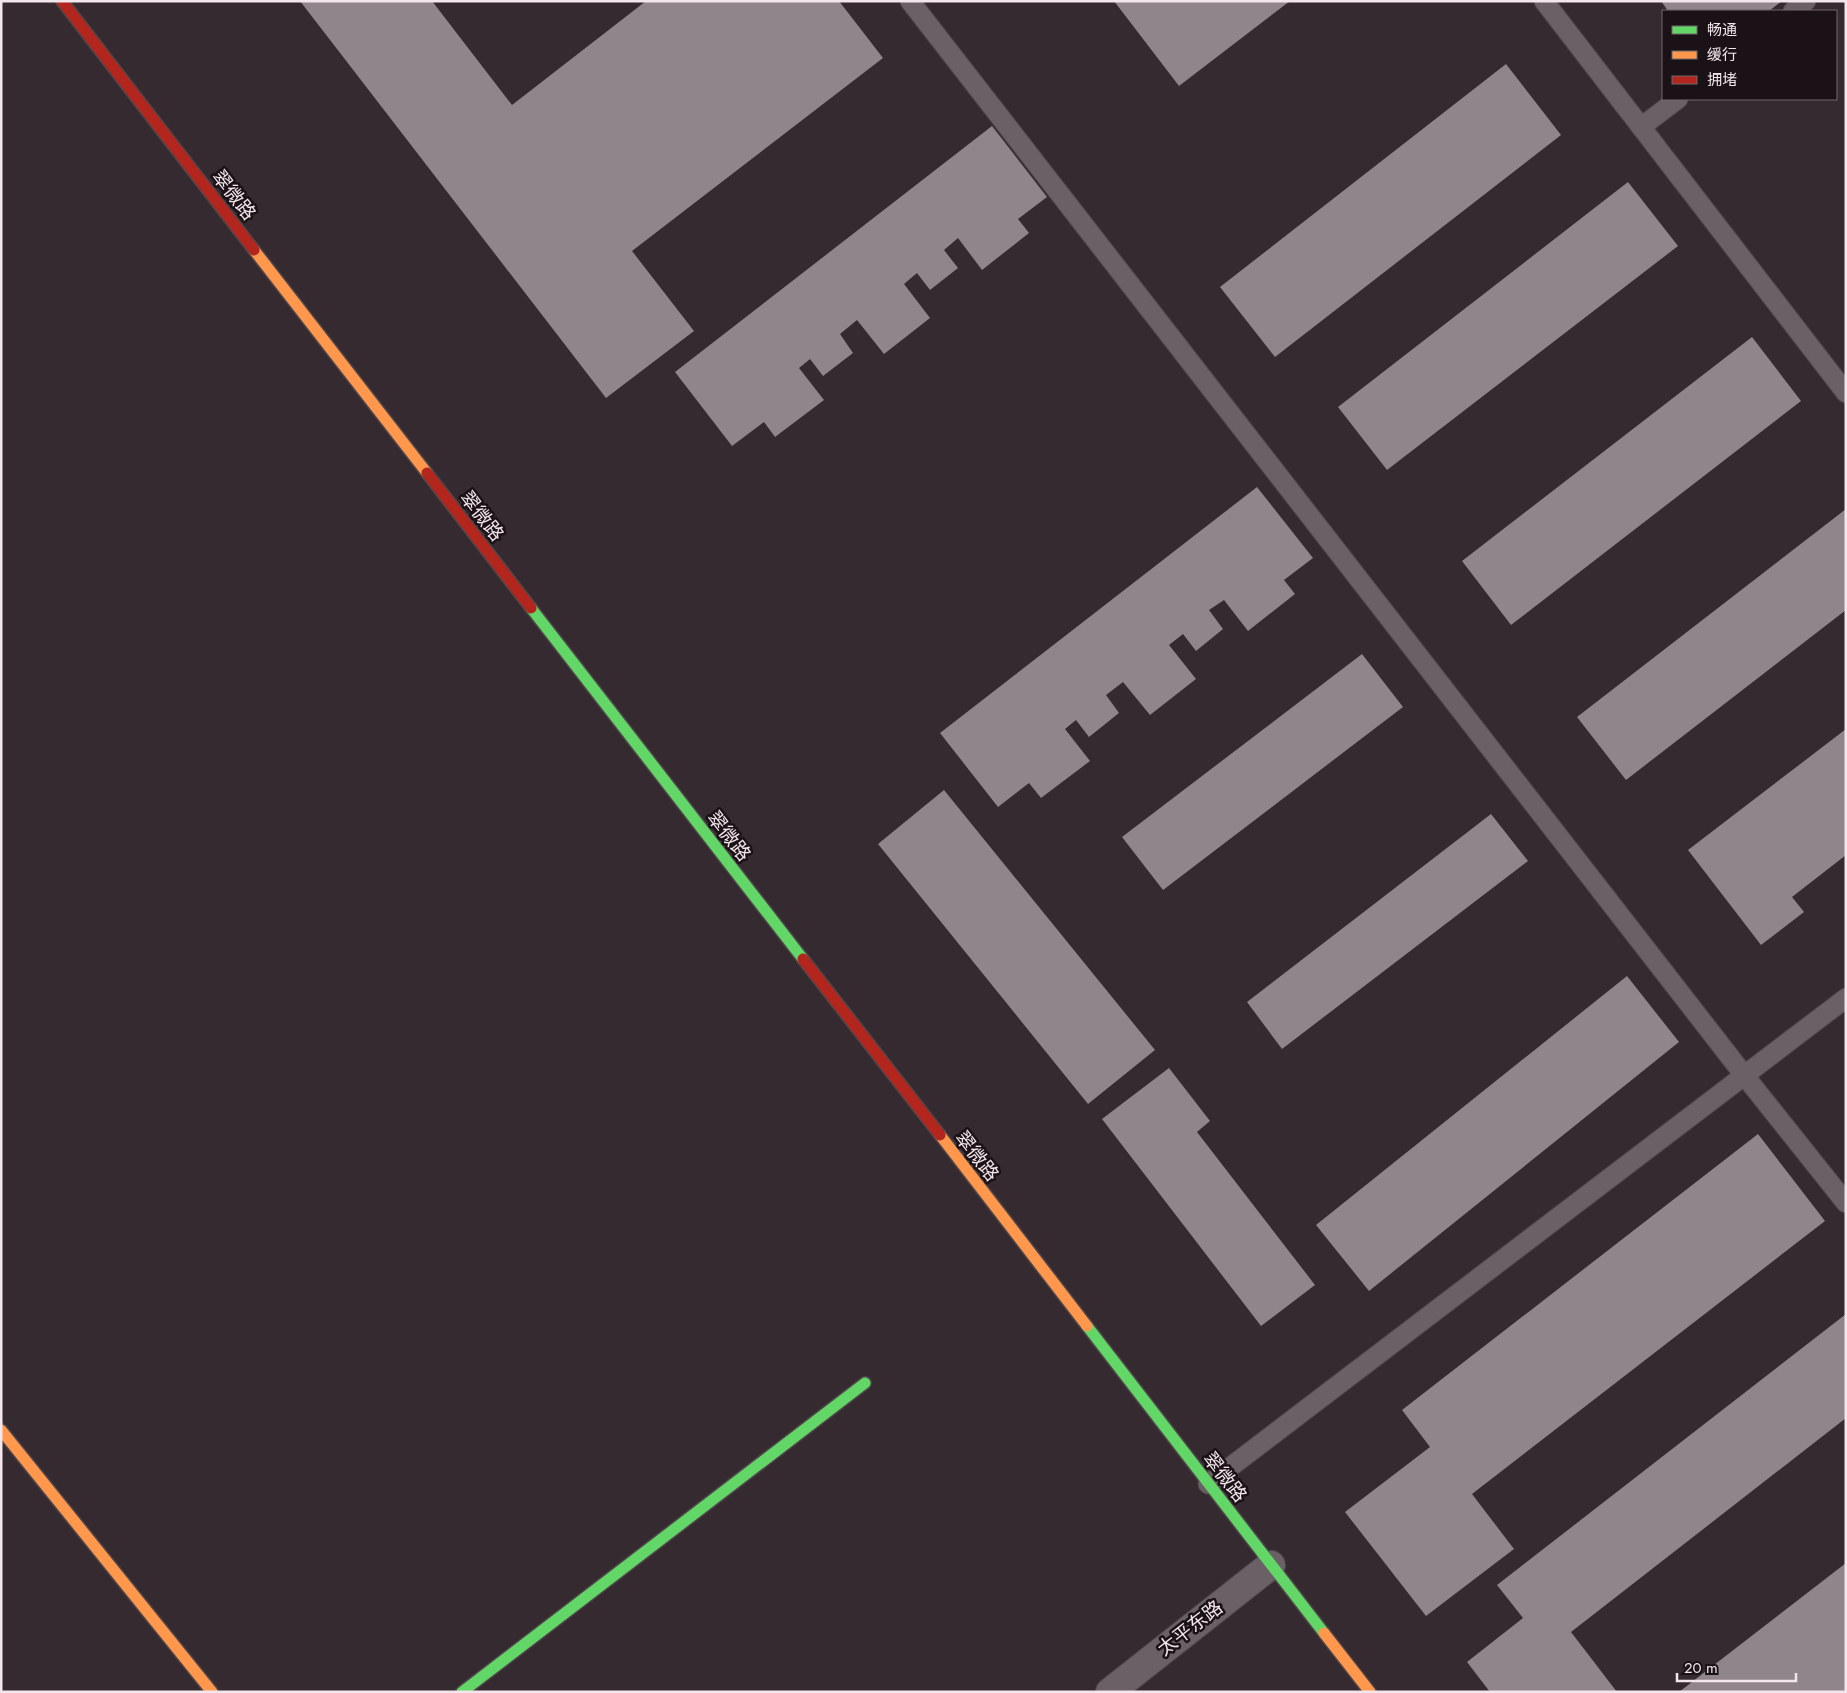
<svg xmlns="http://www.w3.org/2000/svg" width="1847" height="1693" viewBox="0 0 1847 1693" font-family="Jost,'Noto Sans SC',sans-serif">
	<rect width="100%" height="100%" fill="#352a2f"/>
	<path fill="#90858a" d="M 300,1 L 432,1 L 512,105 L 646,1 L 839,1 L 883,58 L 632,251 L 694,331 L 606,398 Z
		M 1114,1 L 1290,1 L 1179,86 Z
		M 1661,1 L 1782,1 L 1769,11 L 1668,11 Z
		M 1506,64 L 1561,135 L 1275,357 L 1220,287 Z
		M 992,126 L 1047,197 L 1018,219 L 1029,233 L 982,270 L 958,238 L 944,250 L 958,268 L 930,290 L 917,273 L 904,284 L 930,318 L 884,354 L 857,320 L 840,334 L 853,353 L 823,376 L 810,359 L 799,368 L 824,400 L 775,437 L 764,422 L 732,446 L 675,372 Z
		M 1628,182 L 1678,246 L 1387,470 L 1338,407 Z
		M 1752,337 L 1801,401 L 1511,625 L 1462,561 Z
		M 1257,487 L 1313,558 L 1284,580 L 1295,594 L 1248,631 L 1224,600 L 1209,610 L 1223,629 L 1196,651 L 1183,634 L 1169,645 L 1196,679 L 1150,715 L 1123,682 L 1106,695 L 1119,713 L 1089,737 L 1076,720 L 1065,729 L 1090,761 L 1041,798 L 1029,783 L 998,807 L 940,733 Z
		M 1846,509 L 1846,610 L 1626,780 L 1577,717 Z
		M 1362,654 L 1403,707 L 1163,890 L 1122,837 Z
		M 1846,729 L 1846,855 L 1792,897 L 1804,912 L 1761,945 L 1688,850 Z
		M 944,790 L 1155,1050 L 1088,1104 L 878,844 Z
		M 1491,814 L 1528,861 L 1282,1049 L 1247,1002 Z
		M 1627,976 L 1679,1042 L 1369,1291 L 1316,1225 Z
		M 1169,1068 L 1210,1121 L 1197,1132 L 1315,1285 L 1261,1326 L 1102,1119 Z
		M 1758,1134 L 1825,1221 L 1472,1494 L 1514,1549 L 1426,1616 L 1345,1512 L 1430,1447 L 1402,1410 Z
		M 1846,1314 L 1846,1418 L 1571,1632 L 1617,1692 L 1490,1692 L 1467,1662 L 1523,1618 L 1497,1585 Z
		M 1846,1563 L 1846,1692 L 1679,1692 Z"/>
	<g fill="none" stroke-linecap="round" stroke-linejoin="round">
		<defs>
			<path id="lane" d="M 910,1 L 1744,1075 L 1846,1203
				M 1544,1 L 1846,393
				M 1793,11 L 1806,1
				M 1641,127 L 1678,99
				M 1208,1484 L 1846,998"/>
			<path id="street" d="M 1110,1692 L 1271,1565"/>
			<path id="fast" d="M 531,608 L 803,959
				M 1087,1326 L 1324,1633
				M 462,1692 L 865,1383"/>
			<path id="slow" d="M 254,250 L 427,473
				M 940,1135 L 1087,1326
				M 1,1430 L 212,1692
				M 1324,1633 L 1370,1692"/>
			<path id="jam" d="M 62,1 L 254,250
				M 427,473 L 531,608
				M 803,959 L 940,1135"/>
		</defs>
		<use href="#lane" stroke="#4f464a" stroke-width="21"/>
		<use href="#street" stroke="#4f464a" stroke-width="30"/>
		<use href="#fast" stroke="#4f464a" stroke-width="14"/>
		<use href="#slow" stroke="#4f464a" stroke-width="14"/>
		<use href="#jam" stroke="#4f464a" stroke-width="14"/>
		<use href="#lane" stroke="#6a6065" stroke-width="19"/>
		<use href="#street" stroke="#6a6065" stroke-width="28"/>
		<use href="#fast" stroke="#63d668" stroke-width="11"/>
		<use href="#slow" stroke="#ff974d" stroke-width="11"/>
		<use href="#jam" stroke="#b3261e" stroke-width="11"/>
	</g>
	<g text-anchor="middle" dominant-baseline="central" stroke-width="5" stroke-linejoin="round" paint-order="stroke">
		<g font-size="19" fill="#f3e6ec" stroke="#1a1216">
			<text transform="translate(234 195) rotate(52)">翠微路</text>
			<text transform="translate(482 516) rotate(52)">翠微路</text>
			<text transform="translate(729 836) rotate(52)">翠微路</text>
			<text transform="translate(977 1156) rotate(52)">翠微路</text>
			<text transform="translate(1225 1477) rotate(52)">翠微路</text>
			<text transform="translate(1190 1628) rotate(-38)">太平东路</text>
		</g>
	</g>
	<rect width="1847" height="1693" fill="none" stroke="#f3e6ec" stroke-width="5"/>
	<rect x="1662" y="10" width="175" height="90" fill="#1a1216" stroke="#71676c"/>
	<rect x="1672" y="26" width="25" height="8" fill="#63d668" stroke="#71676c"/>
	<text x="1707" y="35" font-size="15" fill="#f3e6ec">畅通</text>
	<rect x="1672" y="51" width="25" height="8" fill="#ff974d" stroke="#71676c"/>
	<text x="1707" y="60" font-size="15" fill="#f3e6ec">缓行</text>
	<rect x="1672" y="76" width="25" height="8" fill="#b3261e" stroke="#71676c"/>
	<text x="1707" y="85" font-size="15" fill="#f3e6ec">拥堵</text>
	<path d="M1677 1673v8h119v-8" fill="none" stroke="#f3e6ec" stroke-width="2.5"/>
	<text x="1684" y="1673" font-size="15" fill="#f3e6ec" stroke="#1a1216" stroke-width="4" paint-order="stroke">20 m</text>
</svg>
